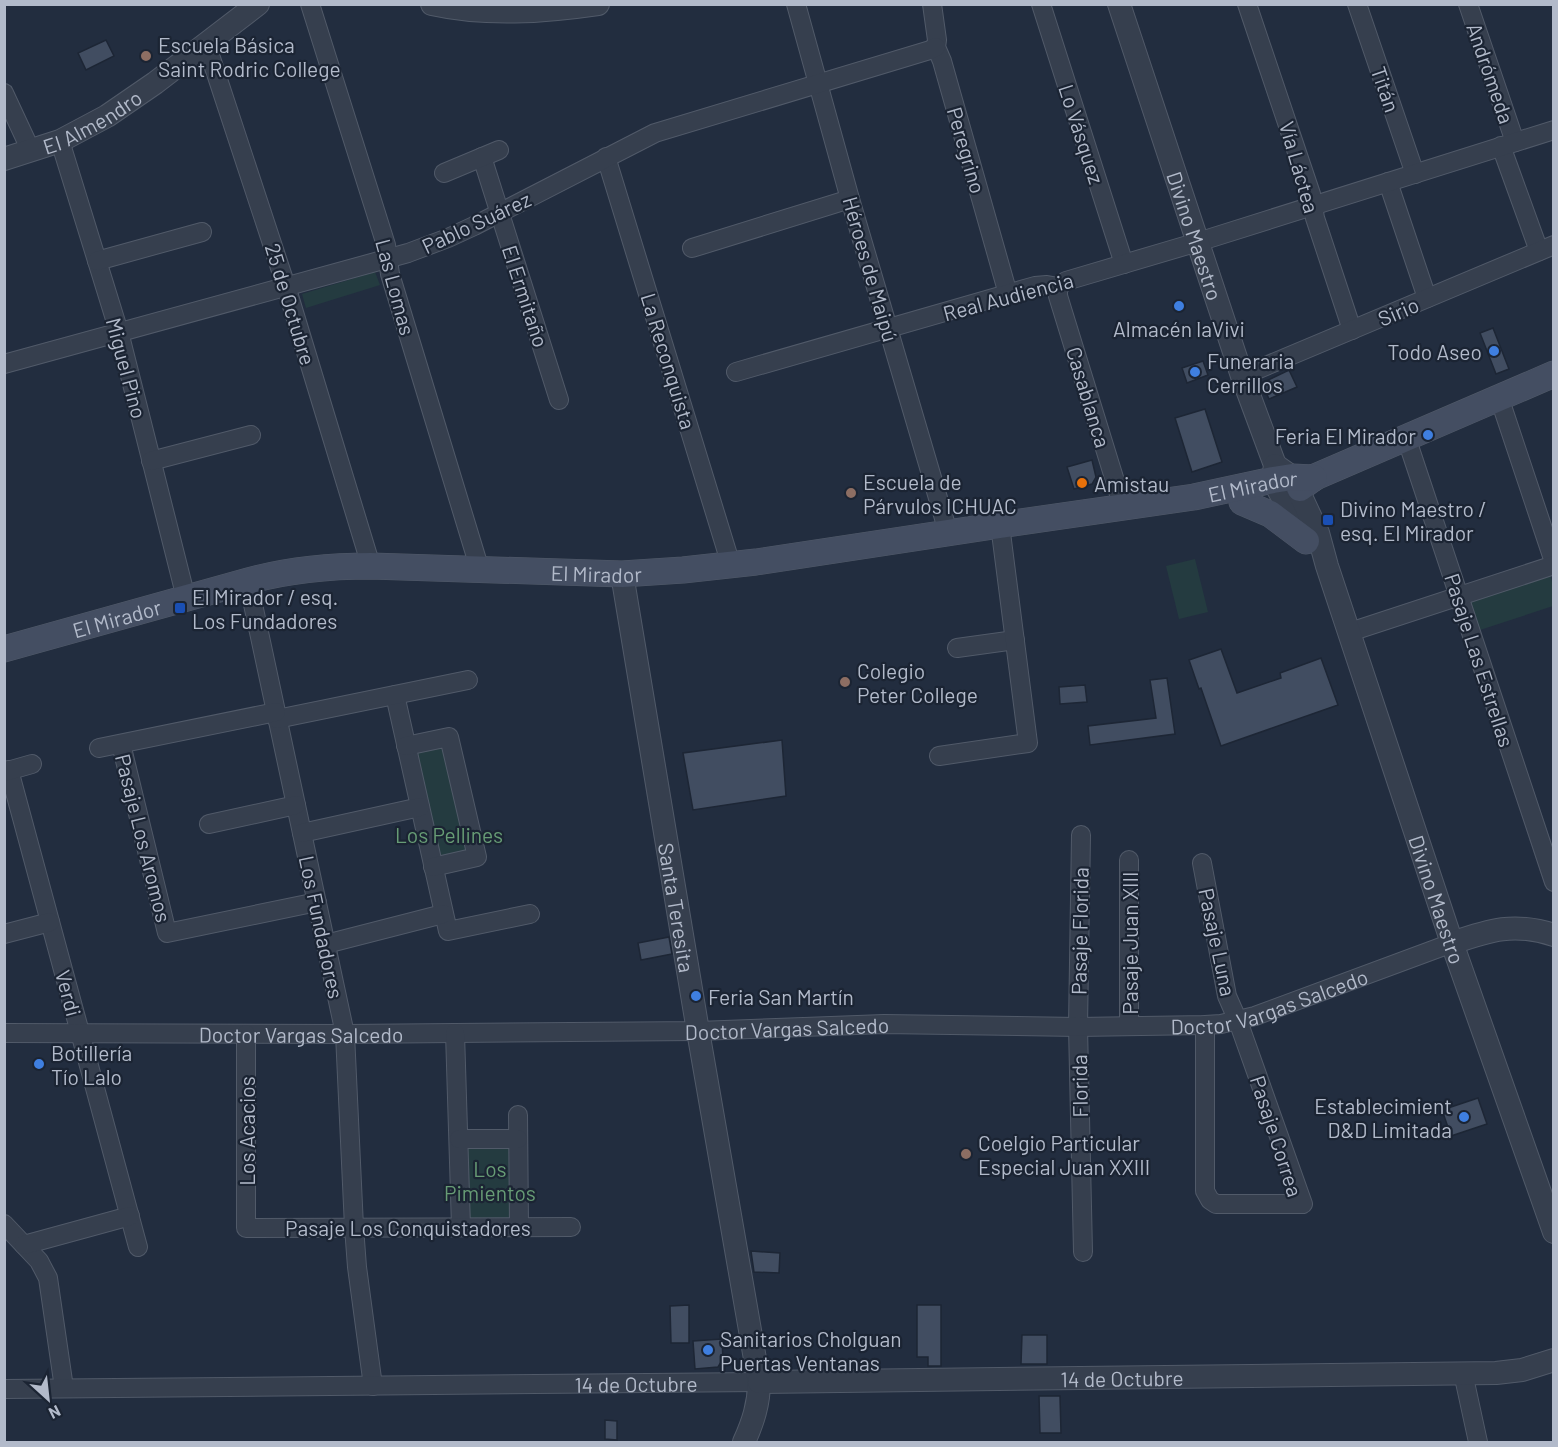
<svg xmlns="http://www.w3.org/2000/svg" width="1558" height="1447" viewBox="0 0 1558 1447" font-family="Barlow,sans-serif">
	<rect width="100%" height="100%" fill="#222d3f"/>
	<path fill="#243b40" d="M 375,272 L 380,285 L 306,308 L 302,294 Z
		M 1195,559 L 1208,612 L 1179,619 L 1166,566 Z
		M 1550,575 L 1553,585 L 1553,606 L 1480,630 L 1470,602 Z
		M 448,738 L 475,856 L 434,865 L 408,747 Z
		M 465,1141 L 514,1142 L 512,1219 L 467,1219 Z"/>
	<path fill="#414d61" stroke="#1d2635" stroke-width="1.5" d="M 106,40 L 114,56 L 86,70 L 78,53 Z
		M 1493,328 L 1509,369 L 1496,374 L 1480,333 Z
		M 1203,361 L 1208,375 L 1187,383 L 1182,368 Z
		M 1289,370 L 1297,387 L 1269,399 L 1262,383 Z
		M 1205,409 L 1222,462 L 1192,472 L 1175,418 Z
		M 1092,460 L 1096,477 L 1092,484 L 1074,489 L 1067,467 Z
		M 1221,649 L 1237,693 L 1281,678 L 1280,673 L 1321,658 L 1338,705 L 1221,746 L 1201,688 L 1199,689 L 1189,660 Z
		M 1167,678 L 1175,734 L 1090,745 L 1088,726 L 1156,718 L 1150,680 Z
		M 1085,685 L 1087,702 L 1060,704 L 1059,687 Z
		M 782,740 L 786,796 L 693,810 L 683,753 Z
		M 669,937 L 672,954 L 641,960 L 638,943 Z
		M 1478,1098 L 1487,1124 L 1451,1136 L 1442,1110 Z
		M 751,1251 L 780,1253 L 779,1273 L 754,1272 Z
		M 689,1305 L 689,1343 L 671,1343 L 670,1306 Z
		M 917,1305 L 941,1305 L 941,1366 L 928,1366 L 928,1357 L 917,1357 Z
		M 1022,1335 L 1047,1335 L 1047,1364 L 1021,1364 Z
		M 722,1339 L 723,1359 L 718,1367 L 695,1369 L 693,1341 Z
		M 1039,1396 L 1060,1396 L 1061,1433 L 1040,1433 Z
		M 605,1420 L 617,1421 L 617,1440 L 605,1439 Z"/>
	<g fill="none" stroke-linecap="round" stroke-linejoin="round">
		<defs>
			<g id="minor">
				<path d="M 310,4 L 386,245 L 390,274 L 480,570"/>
				<path d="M 796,4 L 850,199 L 948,532"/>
				<path d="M 932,4 L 937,40 L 936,47 L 942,61 L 1008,294"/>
				<path d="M 1041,4 L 1124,264"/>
				<path d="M 1247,4 L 1311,194 L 1315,218 L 1352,330"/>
				<path d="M 1357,4 L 1415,174"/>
				<path d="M 1468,4 L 1515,142"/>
				<path d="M 206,43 L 286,286 L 371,566"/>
				<path d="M 4,93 L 31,151"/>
				<path d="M 60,141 L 119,332 L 186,598"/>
				<path d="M 1501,146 L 1539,251"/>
				<path d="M 482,157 L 559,400"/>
				<path d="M 606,157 L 731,565"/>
				<path d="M 444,173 L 499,150"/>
				<path d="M 1388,182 L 1427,298"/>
				<path d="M 692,248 L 850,199"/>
				<path d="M 97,261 L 202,232"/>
				<path d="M 1058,287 L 1066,281 L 1198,242 L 1554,130"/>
				<path d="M 1058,287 L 1058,296 L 1123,507"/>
				<path d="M 4,364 L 408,253 L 448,238 L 474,226 L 655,133 L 930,50 L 936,47"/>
				<path d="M 736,372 L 1035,286 L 1047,285 L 1058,287"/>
				<path d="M 1242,376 L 1554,245"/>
				<path d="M 1499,397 L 1554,562"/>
				<path d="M 1406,437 L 1554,882"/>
				<path d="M 151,461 L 251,435"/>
				<path d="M 248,581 L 345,1034 L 354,1227 L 357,1267 L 373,1386"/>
				<path d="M 1350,632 L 1554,565"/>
				<path d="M 957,648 L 1015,640"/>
				<path d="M 395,695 L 448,931 L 530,914"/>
				<path d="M 277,719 L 468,680"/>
				<path d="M 121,744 L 167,933 L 317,902"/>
				<path d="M 406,746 L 449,737 L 477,857 L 433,867"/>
				<path d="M 99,748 L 276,712"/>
				<path d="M 939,756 L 1028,743 L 1000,525"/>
				<path d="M 9,770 L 138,1247"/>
				<path d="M 4,772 L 32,764"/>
				<path d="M 209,824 L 296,805"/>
				<path d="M 302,833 L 420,807"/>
				<path d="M 1081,835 L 1078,1027 L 1083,1252"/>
				<path d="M 1129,860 L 1129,1026"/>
				<path d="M 1202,863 L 1227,996 L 1238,1021 L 1303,1204 L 1216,1204 L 1210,1200 L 1205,1191 L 1205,1025"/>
				<path d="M 4,934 L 50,922"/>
				<path d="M 326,944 L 443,914"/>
				<path id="s1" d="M 4,1033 L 345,1034 L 698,1031 L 884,1024 L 1078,1027 L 1205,1025 L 1221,1024 L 1255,1016 L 1452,943"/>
				<path d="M 455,1033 L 461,1227"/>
				<path d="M 246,1034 L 246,1228 L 571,1227"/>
				<path d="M 518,1115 L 519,1227"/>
				<path d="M 459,1139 L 518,1139"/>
				<path d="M 4,1224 L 39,1261 L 48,1278 L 64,1388"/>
				<path d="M 24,1245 L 130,1216"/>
				<path d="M 1463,1373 L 1478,1442"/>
				<path id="s2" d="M 4,1389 L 759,1382"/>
			</g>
			<g id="tertiary">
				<path d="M 432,4 C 486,16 543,12 598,4"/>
				<path id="s3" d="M 1119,4 L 1242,376 L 1275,465 L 1273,480 L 1305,539"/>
				<path id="s4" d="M 4,159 L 60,141 L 107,116 L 155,83 L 258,4"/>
				<path id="s5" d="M 1275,465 L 1292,477 L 1318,533 L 1327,566 L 1452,943 L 1554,1232"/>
				<path id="s6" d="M 622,574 L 698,1031 L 759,1382 C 759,1404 753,1422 744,1442"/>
				<path d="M 1452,943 C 1490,930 1514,922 1554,935"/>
				<path id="s7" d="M 759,1382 L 1496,1373 L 1522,1370 L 1554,1360"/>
			</g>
			<g id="secondary">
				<path d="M 1300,488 L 1315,477 L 1554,374"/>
				<path d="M 1242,502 L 1270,514 L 1306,541"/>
				<path id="s8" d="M 4,649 L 248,581 C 288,570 328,566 371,566 L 622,574 L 683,570 L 756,562 L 1000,525 L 1194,497 L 1273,480 L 1292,477 L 1314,478"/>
			</g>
		</defs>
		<use href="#minor" stroke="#515a69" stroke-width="20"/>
		<use href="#tertiary" stroke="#515a69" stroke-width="24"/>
		<use href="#secondary" stroke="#515a69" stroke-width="27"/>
		<use href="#minor" stroke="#363f4e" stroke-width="18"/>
		<use href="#tertiary" stroke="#363f4e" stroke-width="22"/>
		<use href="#secondary" stroke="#444e62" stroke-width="26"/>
	</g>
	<g fill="#8d6e63" stroke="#1b2433" stroke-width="2">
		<circle cx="146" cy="56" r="6"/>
		<circle cx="851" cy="493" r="6"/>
		<circle cx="845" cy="682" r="6"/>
		<circle cx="966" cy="1154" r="6"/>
	</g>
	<g fill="#3f7fe0" stroke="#1b2433" stroke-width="2">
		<circle cx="1179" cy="306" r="6"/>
		<circle cx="1494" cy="351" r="6"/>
		<circle cx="1195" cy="372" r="6"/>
		<circle cx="1428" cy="435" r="6"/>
		<circle cx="696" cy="996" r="6"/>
		<circle cx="39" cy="1064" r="6"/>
		<circle cx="1464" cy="1117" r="6"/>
		<circle cx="708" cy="1350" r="6"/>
	</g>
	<circle fill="#e8710a" stroke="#1b2433" stroke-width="2" cx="1082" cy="483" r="6"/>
	<g fill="#1a4fb4" stroke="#1b2433" stroke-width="2">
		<rect x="1322" y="514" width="12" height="12" rx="3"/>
		<rect x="174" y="602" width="12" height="12" rx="3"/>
	</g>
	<g text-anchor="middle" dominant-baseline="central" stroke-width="4.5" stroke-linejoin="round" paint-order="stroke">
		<g font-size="21" fill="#b2baca" stroke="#1b2433" text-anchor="start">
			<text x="158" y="44">Escuela Básica<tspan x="158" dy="24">Saint Rodric College</tspan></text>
			<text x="1179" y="328" text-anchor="middle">Almacén laVivi</text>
			<text x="1482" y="351" text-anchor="end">Todo Aseo</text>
			<text x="1207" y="360">Funeraria<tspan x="1207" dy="24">Cerrillos</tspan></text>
			<text x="1416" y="435" text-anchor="end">Feria El Mirador</text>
			<text x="863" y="481">Escuela de<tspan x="863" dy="24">Párvulos ICHUAC</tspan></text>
			<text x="1094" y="483">Amistau</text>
			<text x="1340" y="508">Divino Maestro /<tspan x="1340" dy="24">esq. El Mirador</tspan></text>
			<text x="192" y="596">El Mirador / esq.<tspan x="192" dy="24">Los Fundadores</tspan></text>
			<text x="857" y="670">Colegio<tspan x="857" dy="24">Peter College</tspan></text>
			<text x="708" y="996">Feria San Martín</text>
			<text x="51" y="1052">Botillería<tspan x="51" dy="24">Tío Lalo</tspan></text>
			<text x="1452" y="1105" text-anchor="end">Establecimient<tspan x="1452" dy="24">D&amp;D Limitada</tspan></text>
			<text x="978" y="1142">Coelgio Particular<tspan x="978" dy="24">Especial Juan XXIII</tspan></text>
			<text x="720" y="1338">Sanitarios Cholguan<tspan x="720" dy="24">Puertas Ventanas</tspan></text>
		</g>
		<g font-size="21" fill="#b2baca" stroke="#1b2433">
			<text transform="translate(1491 73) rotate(71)">Andrómeda</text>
			<text transform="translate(1386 89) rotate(71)">Titán</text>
			<text stroke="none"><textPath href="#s4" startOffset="96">El Almendro</textPath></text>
			<text transform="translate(1082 134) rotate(72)">Lo Vásquez</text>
			<text transform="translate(967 150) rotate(74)">Peregrino</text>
			<text transform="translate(1300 167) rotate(74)">Vía Láctea</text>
			<text transform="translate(476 222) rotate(-25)">Pablo Suárez</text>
			<text stroke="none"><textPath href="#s3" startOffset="244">Divino Maestro</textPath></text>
			<text transform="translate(871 269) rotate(74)">Héroes de Maipú</text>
			<text transform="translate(396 287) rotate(75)">Las Lomas</text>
			<text transform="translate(526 296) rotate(72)">El Ermitaño</text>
			<text transform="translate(1008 296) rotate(-15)">Real Audiencia</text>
			<text transform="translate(291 304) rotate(73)">25 de Octubre</text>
			<text transform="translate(1398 311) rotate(-23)">Sirio</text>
			<text transform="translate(669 361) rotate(73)">La Reconquista</text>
			<text transform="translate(127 368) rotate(75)">Miguel Pino</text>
			<text transform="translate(1089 397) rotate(73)">Casablanca</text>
			<text stroke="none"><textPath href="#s8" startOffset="1266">El Mirador</textPath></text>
			<text stroke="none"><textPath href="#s8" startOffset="603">El Mirador</textPath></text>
			<text stroke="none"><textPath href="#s8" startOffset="117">El Mirador</textPath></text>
			<text transform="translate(1480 660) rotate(72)">Pasaje Las Estrellas</text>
			<text transform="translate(144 838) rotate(76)">Pasaje Los Aromos</text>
			<text stroke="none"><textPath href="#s5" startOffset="468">Divino Maestro</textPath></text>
			<text stroke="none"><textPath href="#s6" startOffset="338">Santa Teresita</textPath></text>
			<text transform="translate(322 927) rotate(78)">Los Fundadores</text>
			<text transform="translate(1079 931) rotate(-89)">Pasaje Florida</text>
			<text transform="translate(1218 942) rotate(78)">Pasaje Luna</text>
			<text transform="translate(1129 943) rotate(-90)">Pasaje Juan XIII</text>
			<text transform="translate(69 993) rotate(75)">Verdi</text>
			<text stroke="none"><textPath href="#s1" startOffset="1269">Doctor Vargas Salcedo</textPath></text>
			<text stroke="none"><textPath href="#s1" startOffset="783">Doctor Vargas Salcedo</textPath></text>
			<text stroke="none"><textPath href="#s1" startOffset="297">Doctor Vargas Salcedo</textPath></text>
			<text transform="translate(1079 1086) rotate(-91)">Florida</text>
			<text transform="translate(246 1131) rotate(-90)">Los Acacios</text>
			<text transform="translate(1277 1136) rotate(72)">Pasaje Correa</text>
			<text x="408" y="1227">Pasaje Los Conquistadores</text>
			<text stroke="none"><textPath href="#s7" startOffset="363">14 de Octubre</textPath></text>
			<text stroke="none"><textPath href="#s2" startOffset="632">14 de Octubre</textPath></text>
		</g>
		<g font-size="21" fill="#679c75" stroke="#1b2433">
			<text x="449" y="834">Los Pellines</text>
			<text x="490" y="1168">Los<tspan x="490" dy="24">Pimientos</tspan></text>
		</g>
	</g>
	<rect width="1558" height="1447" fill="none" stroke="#b2baca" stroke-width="12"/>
	<g transform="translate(48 1399) rotate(153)" stroke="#1b2433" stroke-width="4.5" paint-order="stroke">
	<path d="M0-4.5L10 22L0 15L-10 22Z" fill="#b2baca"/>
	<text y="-9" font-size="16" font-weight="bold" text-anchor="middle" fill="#b2baca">N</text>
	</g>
</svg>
